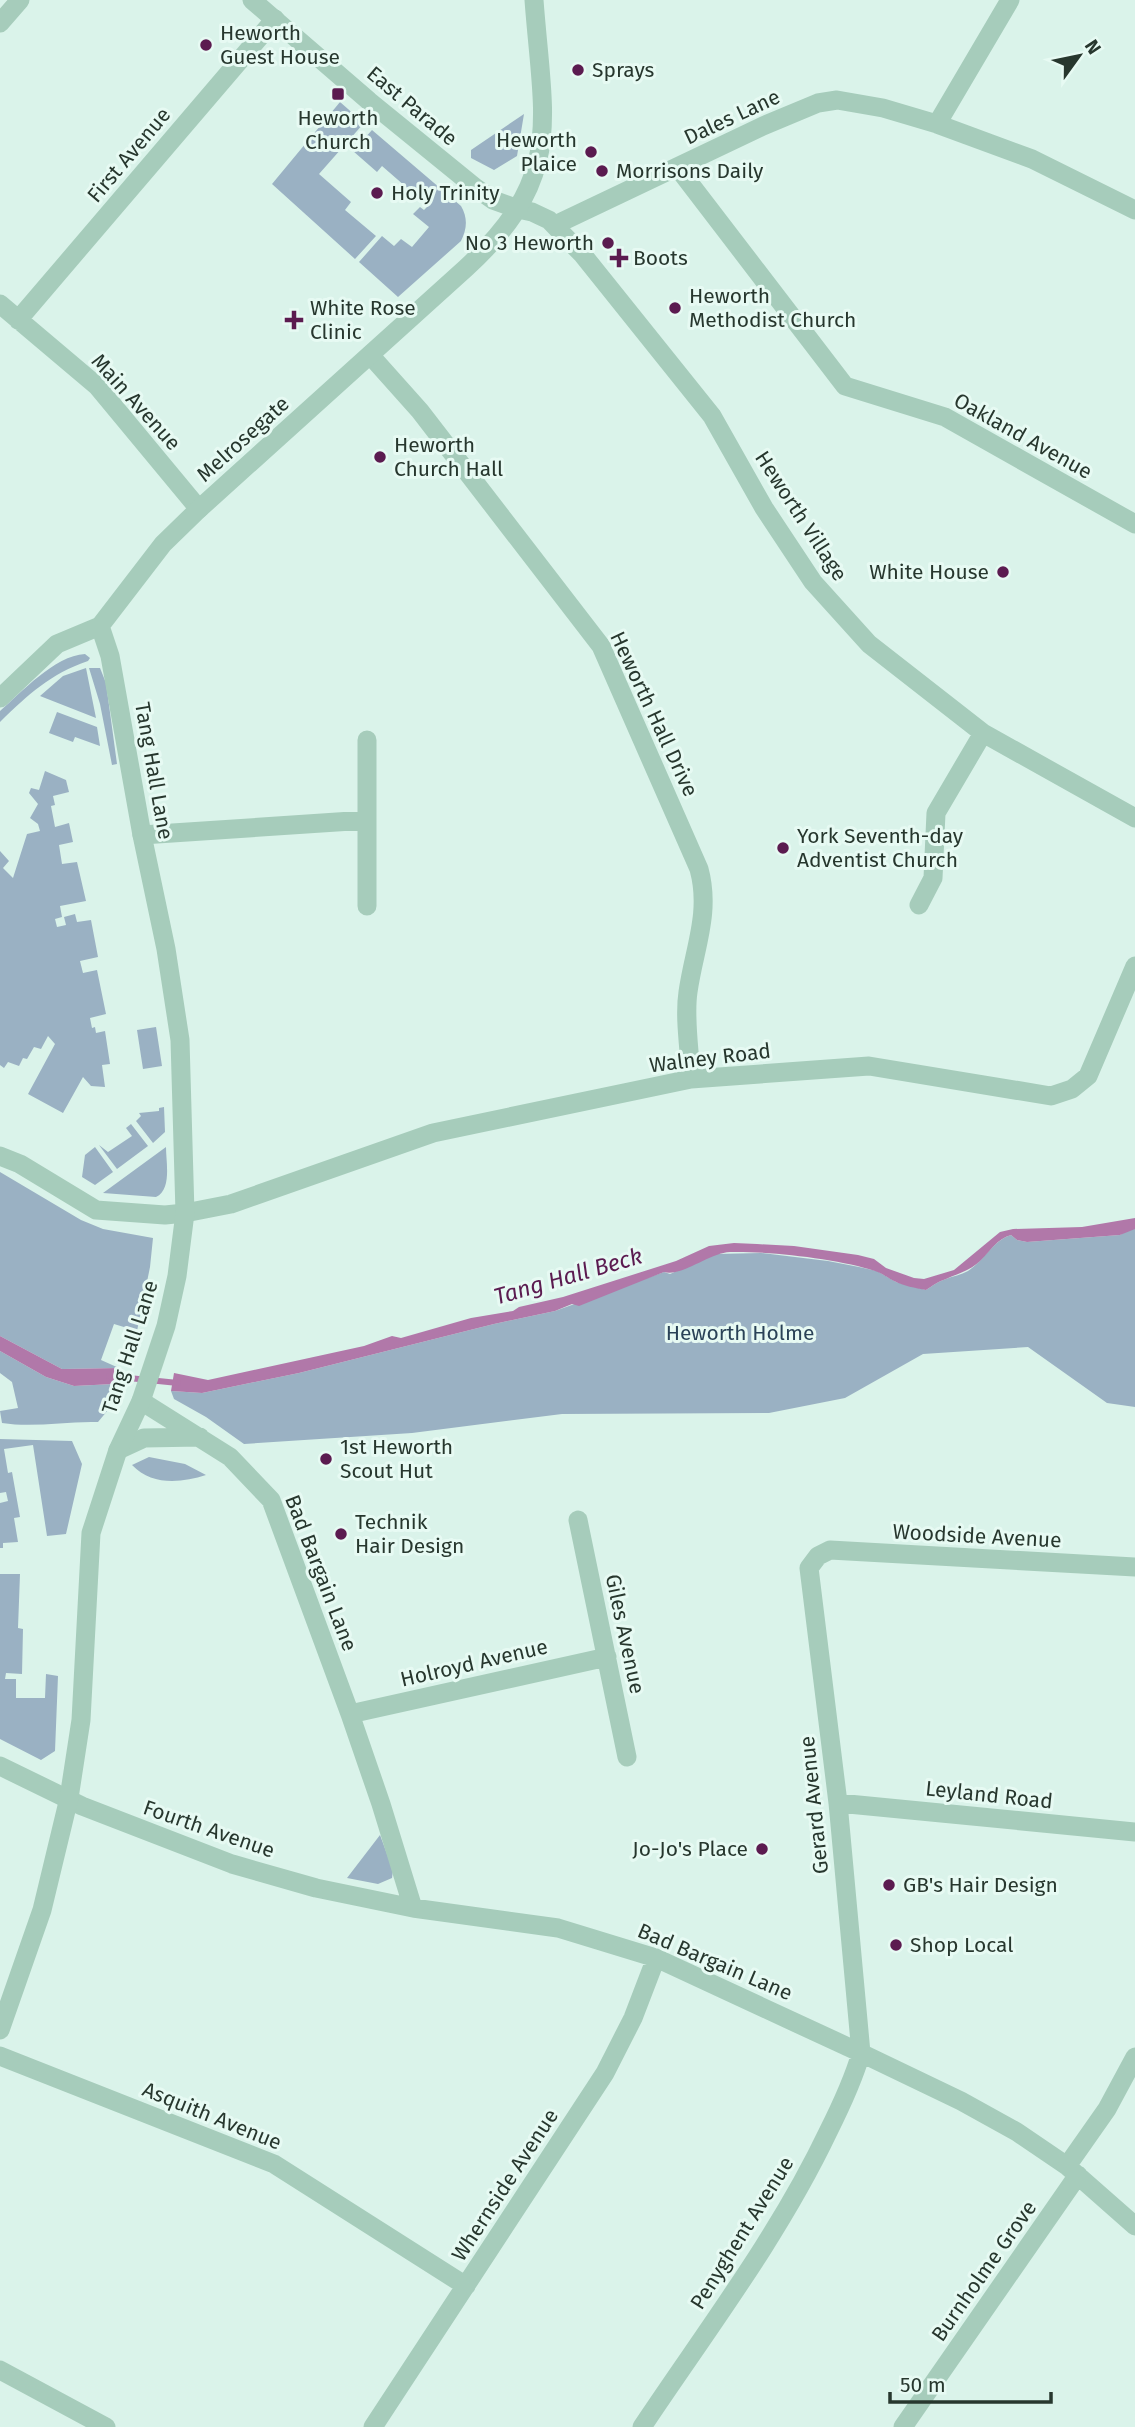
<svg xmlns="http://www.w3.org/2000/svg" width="1135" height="2427" viewBox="0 0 1135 2427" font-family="'Fira Sans',sans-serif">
	<rect width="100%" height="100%" fill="#daf3ea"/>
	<path fill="#9ab1c3" d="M 340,102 L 364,123 L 319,174 L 351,202 L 345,210 L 376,236 L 355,259 L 272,184 Z
		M 524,114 L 517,156 L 494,170 L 471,158 L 471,150 Z
		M 372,130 L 461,206 C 468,218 467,229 461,241 L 398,297 L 359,262 L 382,236 L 394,246 L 401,239 L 412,247 L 429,227 L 413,214 L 420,207 L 424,210 L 428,206 L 382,166 L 377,172 L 353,151 Z
		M 85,654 L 90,658 L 88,661 C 50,674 29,694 0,722 L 0,711 C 22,692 54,656 85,654 Z
		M 86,668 L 96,718 L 40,696 L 63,676 Z
		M 89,668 L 100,668 L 106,683 L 117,764 L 112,765 L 100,704 Z
		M 57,712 L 97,727 L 100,746 L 75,737 L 73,742 L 49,733 Z
		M 45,771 L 66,780 L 69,792 L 53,796 L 55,805 L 51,806 L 55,827 L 69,823 L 73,842 L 59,845 L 62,864 L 77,862 L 86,901 L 60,906 L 62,917 L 55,919 L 57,927 L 66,925 L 64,917 L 75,914 L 77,922 L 91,920 L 98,957 L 80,961 L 83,973 L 97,970 L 106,1014 L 90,1018 L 92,1028 L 95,1027 L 96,1033 L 105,1031 L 110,1064 L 102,1065 L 105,1087 L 91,1086 L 83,1077 L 63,1113 L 28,1094 L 55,1044 L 48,1036 L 41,1049 L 34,1047 L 27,1059 L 23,1058 L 19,1066 L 8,1062 L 4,1068 L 0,1065 L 0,851 L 9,861 L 3,868 L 13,878 L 27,834 L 40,831 L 38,824 L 30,818 L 38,804 L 29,793 L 31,788 L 39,790 Z
		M 156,1027 L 162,1066 L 143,1069 L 137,1030 Z
		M 164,1107 L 165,1132 L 153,1143 L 136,1121 L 141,1116 L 139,1113 L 159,1111 L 159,1108 Z
		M 131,1124 L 148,1146 L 117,1169 L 99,1145 L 108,1152 L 132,1136 L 126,1128 Z
		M 95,1147 L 113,1172 L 95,1185 L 82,1177 L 85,1155 Z
		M 166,1147 C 166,1163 172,1189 156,1197 L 103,1193 Z
		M 0,1172 L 81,1220 L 103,1229 L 153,1238 L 150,1267 L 137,1331 L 114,1324 L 101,1360 L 119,1368 L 62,1369 L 0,1336 Z
		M 1130,1229 L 1135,1229 L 1135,1407 L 1107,1403 L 1028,1347 L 923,1354 L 845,1398 L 769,1413 L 562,1414 L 412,1433 L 244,1444 L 206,1417 L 174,1399 L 171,1391 L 202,1393 L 299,1373 L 494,1324 L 555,1311 L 664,1272 L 670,1274 L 716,1254 L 761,1253 L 828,1261 L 859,1267 L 877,1271 L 896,1282 L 926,1290 C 932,1286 939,1281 946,1279 C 953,1276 961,1275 968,1271 C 984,1261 992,1241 1011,1235 L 1017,1240 L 1027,1242 L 1120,1235 Z
		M 0,1351 L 46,1377 L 74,1386 L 114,1384 L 108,1410 L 98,1422 C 65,1421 34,1428 2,1423 L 0,1411 L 18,1408 L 12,1382 L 0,1373 Z
		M 0,1439 L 72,1441 L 82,1464 L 66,1534 L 47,1536 L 33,1445 L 4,1449 L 8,1473 L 12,1472 L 20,1517 L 14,1518 L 18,1542 L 3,1543 L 3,1548 L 0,1548 L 0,1503 L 8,1501 L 6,1492 L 0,1493 Z
		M 149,1457 L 185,1464 L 206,1475 C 181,1483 152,1486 132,1465 Z
		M 0,1574 L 20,1574 L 18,1628 L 23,1629 L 22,1674 L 6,1673 L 5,1679 L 16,1679 L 16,1698 L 45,1698 L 46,1674 L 58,1676 L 55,1751 L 41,1760 L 0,1739 Z
		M 380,1835 L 393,1870 L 392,1878 L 378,1884 L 347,1878 Z"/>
	<path fill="#b178a9" d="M 1135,1218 L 1135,1229 L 1120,1235 L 1027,1242 L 1017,1240 L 1011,1235 C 997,1239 991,1250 981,1260 C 970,1271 959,1273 946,1279 C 939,1281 932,1286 926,1290 C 915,1288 904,1286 894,1281 C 888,1278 882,1273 875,1271 C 839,1259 769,1251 730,1252 C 709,1253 682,1277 664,1272 L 579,1306 L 572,1304 L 555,1311 L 494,1324 L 299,1373 L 202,1393 L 171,1391 L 174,1373 L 208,1380 L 364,1346 L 392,1336 L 401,1338 L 471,1318 L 513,1311 L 519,1307 L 563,1297 L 676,1261 L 709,1246 L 734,1243 L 757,1244 L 794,1246 L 858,1255 L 874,1259 L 886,1268 L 914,1278 L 924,1279 L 954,1270 L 1000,1232 L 1013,1229 L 1082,1227 Z
		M 0,1336 L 62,1369 L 119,1368 L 114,1384 L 74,1386 L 46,1377 L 0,1351 Z"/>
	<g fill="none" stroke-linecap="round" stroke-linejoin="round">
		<path stroke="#b178a9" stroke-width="6" d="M 109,1376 L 178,1383"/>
		<path stroke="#a6ccbb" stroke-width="19" d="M 0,23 L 20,0
			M 937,124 L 1010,0
			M 678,168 L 845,386 L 945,417 L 1135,524
			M 518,209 L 532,212 L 549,220 L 583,255 L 712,416 L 764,508 L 813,582 L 869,644 L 983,733 L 1135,818
			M 555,225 L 763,126 L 818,103 L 837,100 L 883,108 L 937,124 L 1032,159 L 1135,210
			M 0,304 L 97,386 L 199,509
			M 18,320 L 275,19
			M 370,355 L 420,411 L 601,646 L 699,869 C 711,913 694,949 688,992 C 684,1018 690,1052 691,1079
			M 367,740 L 367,906
			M 142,835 L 367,820
			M 919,905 L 933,878 L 936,813 L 983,733
			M 0,1156 L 20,1164 L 96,1210 L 165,1215 L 185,1213 L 231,1204 L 433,1133 L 691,1079 L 869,1066 L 1051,1096 L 1072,1089 L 1088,1076 L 1135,966
			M 141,1401 L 230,1457 L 271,1500 L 350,1714 L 381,1804 L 413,1908
			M 118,1450 L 144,1438 L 200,1437
			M 578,1520 L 627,1757
			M 350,1714 L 607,1657
			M 0,1766 L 82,1806 L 232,1864 L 316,1888 L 413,1908 L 558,1928 L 656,1958 L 861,2053 L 961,2101 L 1017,2132 L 1067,2166 L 1135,2226
			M 838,1803 L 1135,1832
			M 0,2056 L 274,2164 L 466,2286
			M 1067,2166 L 1107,2109 L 1135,2057
			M 0,2370 L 106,2427
			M 373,2427 L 605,2073 L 633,2018 L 656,1958
			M 642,2427 C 706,2331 778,2237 828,2132 C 841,2106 853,2081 861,2053 L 838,1803 L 809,1568 L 818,1556 L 830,1550 L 1135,1567
			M 903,2427 L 1078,2175"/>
		<path stroke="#a6ccbb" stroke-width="19" d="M 252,0 L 369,101 L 476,188 L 493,200 L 518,209
			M 0,698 L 57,644 L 100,626 L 163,544 L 199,509 L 466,268 C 565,177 543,121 534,0
			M 0,2030 L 42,1910 L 69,1798 L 81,1720 L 91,1533 L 118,1450 L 141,1401 L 166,1326 L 177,1276 L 185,1213 L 180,1040 L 166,949 L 142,835 L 110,656 L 100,626"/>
	</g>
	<g fill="#5b1b50" stroke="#e7faf3" stroke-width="2.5">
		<circle cx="206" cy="45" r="7"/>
		<circle cx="578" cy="70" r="7"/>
		<rect x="331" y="87" width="14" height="14" rx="3.5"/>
		<circle cx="591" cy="152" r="7"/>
		<circle cx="602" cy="171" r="7"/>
		<circle cx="377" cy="193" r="7"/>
		<circle cx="608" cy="243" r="7"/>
		<path d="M615.5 247.5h7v7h7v7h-7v7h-7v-7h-7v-7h7z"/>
		<circle cx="675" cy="308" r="7"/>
		<path d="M290.5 309.5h7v7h7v7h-7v7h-7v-7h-7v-7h7z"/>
		<circle cx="380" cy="457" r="7"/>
		<circle cx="1003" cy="572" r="7"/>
		<circle cx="783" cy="848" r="7"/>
		<circle cx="326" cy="1459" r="7"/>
		<circle cx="341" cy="1534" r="7"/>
		<circle cx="762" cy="1849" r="7"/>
		<circle cx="889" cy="1885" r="7"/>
		<circle cx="896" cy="1945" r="7"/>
	</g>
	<g text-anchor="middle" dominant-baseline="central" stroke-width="6" stroke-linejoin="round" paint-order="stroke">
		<g font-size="21" fill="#27372e" stroke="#e7faf3" text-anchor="start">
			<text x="220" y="33">Heworth<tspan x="220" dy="24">Guest House</tspan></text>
			<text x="592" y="70">Sprays</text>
			<text x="338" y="118" text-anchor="middle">Heworth<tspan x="338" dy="24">Church</tspan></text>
			<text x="577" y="140" text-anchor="end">Heworth<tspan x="577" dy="24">Plaice</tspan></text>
			<text x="616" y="171">Morrisons Daily</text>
			<text x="391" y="193">Holy Trinity</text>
			<text x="594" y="243" text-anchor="end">No 3 Heworth</text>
			<text x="633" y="258">Boots</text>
			<text x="689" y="296">Heworth<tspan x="689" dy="24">Methodist Church</tspan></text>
			<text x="310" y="308">White Rose<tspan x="310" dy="24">Clinic</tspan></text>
			<text x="394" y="445">Heworth<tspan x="394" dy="24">Church Hall</tspan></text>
			<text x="989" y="572" text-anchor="end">White House</text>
			<text x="797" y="836">York Seventh-day<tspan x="797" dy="24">Adventist Church</tspan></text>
			<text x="340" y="1447">1st Heworth<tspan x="340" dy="24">Scout Hut</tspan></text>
			<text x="355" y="1522">Technik<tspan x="355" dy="24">Hair Design</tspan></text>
			<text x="748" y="1849" text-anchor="end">Jo-Jo's Place</text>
			<text x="903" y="1885">GB's Hair Design</text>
			<text x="910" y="1945">Shop Local</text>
		</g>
		<g font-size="21" fill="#27372e" stroke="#e7faf3">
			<text transform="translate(412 106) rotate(40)">East Parade</text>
			<text transform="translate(732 117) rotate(-25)">Dales Lane</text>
			<text transform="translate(129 155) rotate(-50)">First Avenue</text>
			<text transform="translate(136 402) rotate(48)">Main Avenue</text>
			<text transform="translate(1023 436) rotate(29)">Oakland Avenue</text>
			<text transform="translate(243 439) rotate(-42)">Melrosegate</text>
			<text transform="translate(801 516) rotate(57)">Heworth Village</text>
			<text transform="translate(654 714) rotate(65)">Heworth Hall Drive</text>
			<text transform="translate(154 771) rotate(80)">Tang Hall Lane</text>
			<text transform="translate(710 1058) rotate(-7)">Walney Road</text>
			<text transform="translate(130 1347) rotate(-72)">Tang Hall Lane</text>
			<text transform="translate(977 1536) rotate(3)">Woodside Avenue</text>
			<text transform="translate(321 1573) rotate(69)">Bad Bargain Lane</text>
			<text transform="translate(625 1634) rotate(78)">Giles Avenue</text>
			<text transform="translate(474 1663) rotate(-13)">Holroyd Avenue</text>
			<text transform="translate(989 1795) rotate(6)">Leyland Road</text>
			<text transform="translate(814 1805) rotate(-96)">Gerard Avenue</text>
			<text transform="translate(209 1829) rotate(19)">Fourth Avenue</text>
			<text transform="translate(715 1962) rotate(23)">Bad Bargain Lane</text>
			<text transform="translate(212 2116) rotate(22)">Asquith Avenue</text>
			<text transform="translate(505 2185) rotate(-57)">Whernside Avenue</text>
			<text transform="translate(742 2233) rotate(-58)">Penyghent Avenue</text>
			<text transform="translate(984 2271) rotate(-55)">Burnholme Grove</text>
		</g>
		<g font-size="21" fill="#2a4257" stroke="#e7faf3">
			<text x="740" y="1333">Heworth Holme</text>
		</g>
		<g font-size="23" font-style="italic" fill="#5b1b50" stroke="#e7faf3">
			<text transform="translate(568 1276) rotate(-16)">Tang Hall Beck</text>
		</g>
	</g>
	<g transform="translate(1079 56) rotate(57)" stroke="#e7faf3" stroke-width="5" paint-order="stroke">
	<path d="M0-5L12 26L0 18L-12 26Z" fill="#27372e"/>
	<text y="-10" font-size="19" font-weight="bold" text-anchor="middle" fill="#27372e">N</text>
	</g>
	<path d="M890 2392v10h161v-10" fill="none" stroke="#27372e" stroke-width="3.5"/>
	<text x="900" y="2392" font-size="21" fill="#27372e" stroke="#e7faf3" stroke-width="5" paint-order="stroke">50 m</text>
</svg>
